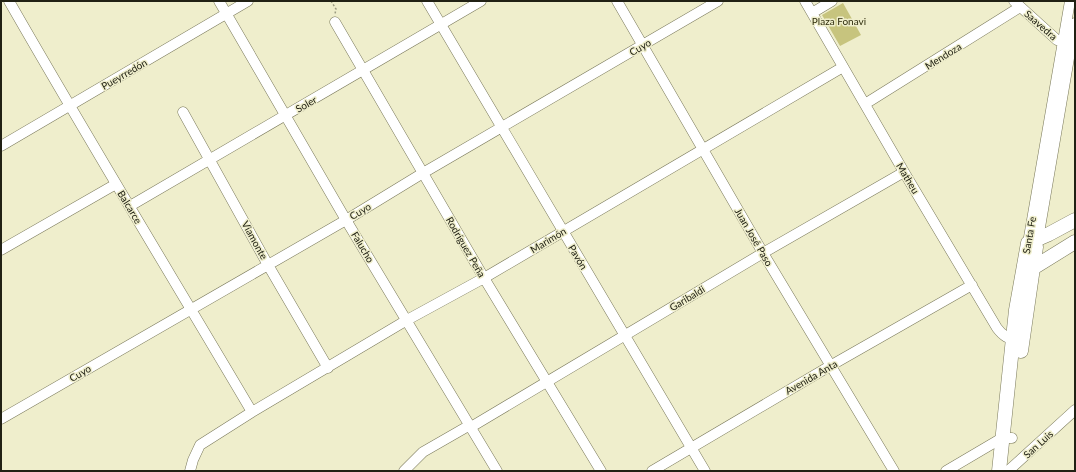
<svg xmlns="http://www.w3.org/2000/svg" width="1076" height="472" viewBox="0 0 1076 472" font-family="Lato,sans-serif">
	<rect width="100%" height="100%" fill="#efeecc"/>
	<path fill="#c7c47e" d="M 843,3 L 861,35 L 840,46 L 822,15 Z"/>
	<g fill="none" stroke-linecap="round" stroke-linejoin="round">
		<defs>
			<path id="minor" d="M 9,1 C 88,139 171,275 252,412
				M 219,1 L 346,220 L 497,471
				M 427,1 L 705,471
				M 617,1 L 763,253 L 894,471
				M 805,1 L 904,172 L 997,328 C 1003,336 1008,339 1018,340
				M 1014,1 L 1057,40 L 1068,45
				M 812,13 L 832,1
				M 335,22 L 484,278 L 601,471
				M 865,104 L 1020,7
				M 183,112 L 268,265 L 328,368
				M 1,146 L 248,1
				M 130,206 L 481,1
				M 1038,239 L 1075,23
				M 1028,243 L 1070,1
				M 1,250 L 116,184
				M 1,419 L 346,220 L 423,173 L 718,1
				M 471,427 L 763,253 L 904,172
				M 999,470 L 1008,471 L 1075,410
				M 190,471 L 193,460 L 200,445 L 252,412 L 407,320 L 484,278 L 843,67
				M 404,471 L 423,452 L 470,425
				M 652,471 L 830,366 L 972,285
				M 946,471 L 1002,438 L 1012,438"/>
			<path id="secondary" d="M 1028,271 L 1075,242
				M 1021,351 L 1036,247
				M 999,471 L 1016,310 L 1028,243 L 1049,234 L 1075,220"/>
		</defs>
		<use href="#minor" stroke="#7a795b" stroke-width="11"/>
		<use href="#secondary" stroke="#7a795b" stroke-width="15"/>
		<path stroke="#9b9b81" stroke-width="1.5" stroke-dasharray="2 2" stroke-linecap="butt" d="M 331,1 L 336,9 L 335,14"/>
		<use href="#minor" stroke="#fff" stroke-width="10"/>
		<use href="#secondary" stroke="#fff" stroke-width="14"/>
	</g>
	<g text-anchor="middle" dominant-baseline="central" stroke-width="3" stroke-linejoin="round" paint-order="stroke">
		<g font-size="10" fill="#2f2d0d" stroke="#efeecc">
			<text x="839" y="21">Plaza Fonavi</text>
		</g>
		<g font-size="10" fill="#212114" stroke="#efeecc">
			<text transform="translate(1041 25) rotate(41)">Saavedra</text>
			<text transform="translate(640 47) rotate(-30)">Cuyo</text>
			<text transform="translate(943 56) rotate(-32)">Mendoza</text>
			<text transform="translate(124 74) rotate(-30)">Pueyrredón</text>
			<text transform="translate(306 104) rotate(-30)">Soler</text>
			<text transform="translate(908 178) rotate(59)">Matheu</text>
			<text transform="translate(130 207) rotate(59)">Balcarce</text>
			<text transform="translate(360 211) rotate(-31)">Cuyo</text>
			<text transform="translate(1029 235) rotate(-80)">Santa Fe</text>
			<text transform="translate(754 237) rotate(60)">Juan José Paso</text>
			<text transform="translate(255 240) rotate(61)">Viamonte</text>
			<text transform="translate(548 240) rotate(-31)">Marimón</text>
			<text transform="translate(363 247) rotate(59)">Falucho</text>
			<text transform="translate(466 247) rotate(60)">Rodríguez Peña</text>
			<text transform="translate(578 257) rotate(59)">Pavón</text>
			<text transform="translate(687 298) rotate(-31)">Garibaldi</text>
			<text transform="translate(80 373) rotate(-30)">Cuyo</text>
			<text transform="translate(811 377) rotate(-30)">Avenida Anta</text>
			<text transform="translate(1038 444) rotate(-42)">San Luis</text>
		</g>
	</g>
	<rect width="1076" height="472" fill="none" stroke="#212114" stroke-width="4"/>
</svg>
